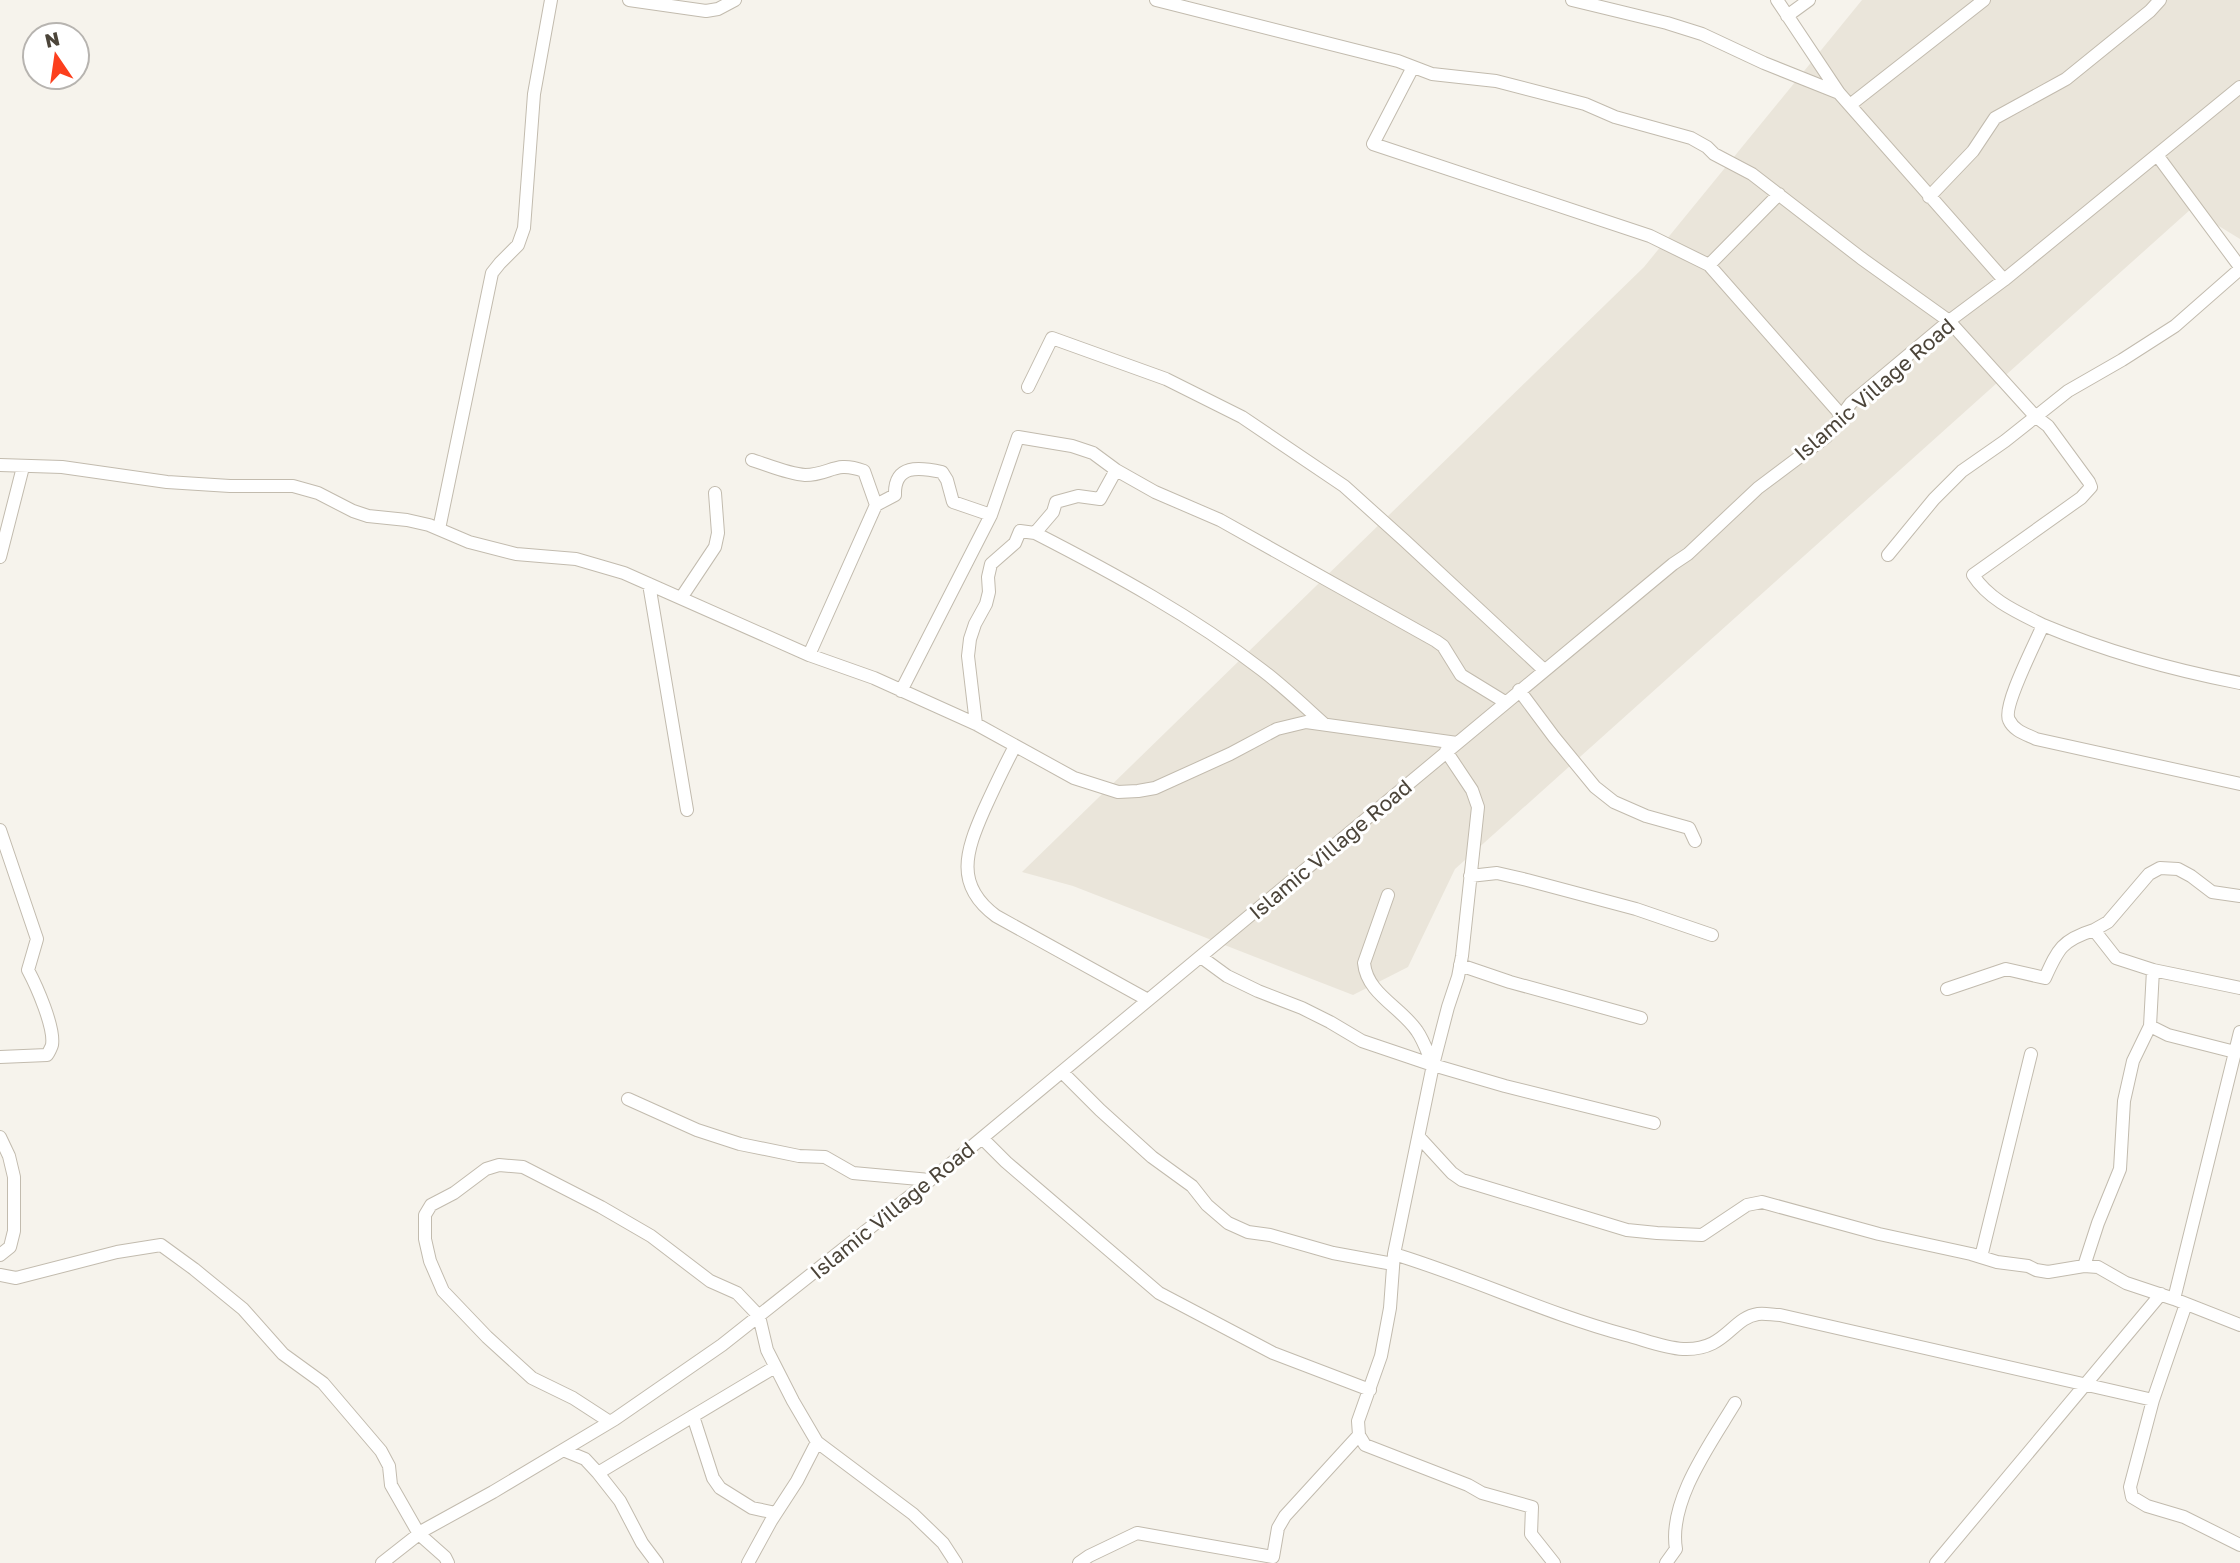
<svg xmlns="http://www.w3.org/2000/svg" width="2240" height="1563" viewBox="0 0 2240 1563" font-family="'Golos Text',sans-serif">
	<rect width="100%" height="100%" fill="#f6f3ec"/>
	<path fill="#eae5da" d="M 1862,0 L 2240,0 L 2240,239 L 2191,209 L 1455,869 L 1408,967 L 1353,995 L 1073,886 L 1022,872 L 1644,267 Z"/>
	<g fill="none" stroke-linecap="round" stroke-linejoin="round">
		<defs>
			<path id="minor" d="M 629,0 L 706,11 L 718,9 L 735,0
				M 1156,0 L 1398,61 L 1432,74 L 1496,81 L 1585,104 L 1615,117 L 1691,138 L 1707,147 L 1714,154 L 1752,174 L 1861,258 L 1949,321 L 2035,416 L 2048,426 L 2089,482 L 2091,487 L 2081,498 L 1973,575 C 1989,600 2017,612 2043,625 C 2036,642 2002,707 2009,720 C 2014,731 2026,734 2036,739 L 2240,784
				M 1572,0 L 1667,23 L 1702,34 L 1764,63 L 1839,93
				M 1777,0 L 1839,93 L 2004,280
				M 1787,16 L 1809,0
				M 1413,67 L 1373,144 L 1650,236 L 1709,265 L 1842,416
				M 1850,105 L 1984,0
				M 2157,155 L 2240,267
				M 1929,197 L 1973,151 L 1995,118 L 2066,79 L 2150,11 L 2160,0
				M 1709,265 L 1779,194
				M 1028,387 L 1052,338 L 1166,379 L 1242,417 L 1344,486 L 1404,540 L 1544,670
				M 752,460 C 768,465 788,474 805,475 C 831,475 834,460 864,471 L 876,505
				M 0,465 L 62,467 L 167,482 L 230,486 L 293,486 L 318,493 L 353,511 L 368,516 L 407,520 L 429,525 L 469,542 L 516,554 L 576,559 L 624,573 L 809,655 L 874,678 L 976,724 L 1074,778 L 1118,792 L 1138,791 L 1155,788 L 1230,754 L 1277,729 L 1306,722 L 1457,743
				M 991,515 L 1018,437 L 1072,446 L 1093,453 L 1116,470
				M 439,529 L 492,273 L 500,263 L 518,245 L 524,228 L 534,94 L 551,0
				M 1035,533 C 1113,573 1192,616 1262,670 C 1283,686 1303,705 1323,723
				M 1888,555 L 1934,499 L 1962,471 L 2005,441 L 2068,391 L 2122,360 L 2175,326 L 2240,269
				M 0,557 L 23,467
				M 649,584 L 687,810
				M 681,598 L 715,547 L 718,533 L 715,493
				M 2043,625 C 2105,651 2173,670 2240,683
				M 809,655 L 876,505 L 895,495 C 894,464 919,467 942,472 L 947,480 L 953,502 L 991,515 L 901,691
				M 1519,690 L 1554,737 L 1595,787 L 1614,802 L 1646,816 L 1689,828 L 1695,841
				M 976,724 L 968,656 L 970,639 L 975,624 L 986,604 L 989,592 L 988,577 L 991,564 L 1015,543 L 1020,531 L 1035,533 L 1053,512 L 1056,502 L 1078,496 L 1100,499 L 1116,470 L 1155,492 L 1220,520 L 1436,641 L 1443,646 L 1461,675 L 1505,702
				M 1015,746 C 1004,767 994,788 984,810 C 966,851 954,885 996,916 L 1148,1000
				M 1446,751 L 1472,790 L 1478,807 L 1462,956 L 1458,977 L 1448,1007 L 1433,1065 L 1394,1254 L 1390,1308 L 1381,1356 L 1358,1421 L 1359,1435 L 1365,1445 L 1468,1485 L 1482,1493 L 1532,1507 L 1531,1534 L 1554,1563
				M 0,830 L 37,939 L 28,970 C 36,985 55,1027 52,1045 C 52,1046 48,1054 47,1055 L 0,1057
				M 1470,876 L 1497,873 L 1527,880 L 1636,909 L 1712,935
				M 1388,895 L 1364,963 C 1367,994 1401,1007 1417,1031 C 1424,1041 1428,1054 1433,1065
				M 2094,930 L 2108,922 L 2149,874 L 2160,868 L 2178,869 L 2191,876 L 2212,892 L 2240,896
				M 1201,957 L 1227,976 L 1258,991 L 1302,1008 L 1330,1022 L 1362,1041 L 1433,1065 L 1505,1086 L 1654,1123
				M 1460,965 L 1510,982 L 1641,1018
				M 2153,970 L 2240,988
				M 1947,989 L 2006,969 L 2045,978 C 2058,949 2062,940 2094,930 L 2116,958 L 2153,970 L 2150,1026
				M 1062,1072 L 1100,1110 L 1152,1157 L 1192,1186 L 1207,1205 L 1228,1223 L 1248,1232 L 1270,1235 L 1333,1253 L 1393,1264
				M 628,1099 L 697,1130 L 740,1144 L 799,1156 L 825,1157 L 853,1173 L 930,1180
				M 0,1137 L 9,1156 L 14,1177 L 14,1231 L 10,1247 L 0,1255
				M 1419,1137 L 1452,1173 L 1462,1180 L 1627,1230 L 1657,1233 L 1702,1235 L 1747,1205 L 1762,1202 L 1879,1234 L 1971,1254 L 1997,1262 L 2028,1266 L 2036,1270 L 2048,1272 L 2084,1266 L 2098,1267 L 2126,1283 L 2174,1299 L 2240,1325
				M 982,1138 L 1006,1162 L 1159,1293 L 1273,1353 L 1370,1390
				M 1394,1254 C 1473,1278 1547,1314 1626,1335 C 1645,1340 1664,1348 1683,1349 C 1726,1351 1731,1318 1758,1314 C 1765,1313 1773,1315 1780,1315 L 2153,1400
				M 1981,1257 L 2031,1054
				M 2084,1266 L 2098,1223 L 2120,1169 L 2124,1101 L 2133,1061 L 2150,1026 L 2168,1035 L 2235,1052
				M 0,1275 L 16,1278 L 117,1252 L 161,1245 L 194,1269 L 243,1309 L 283,1354 L 323,1383 L 381,1451 L 389,1466 L 391,1485 L 419,1534 L 445,1557 L 448,1563
				M 2174,1299 L 2240,1032
				M 2186,1304 L 2153,1400 L 2130,1487 L 2132,1497 L 2147,1506 L 2184,1517 L 2240,1545
				M 693,1416 L 713,1478 L 720,1488 L 752,1508 L 776,1513
				M 610,1422 L 573,1398 L 532,1378 L 487,1337 L 443,1291 L 430,1261 L 425,1239 L 425,1215 L 431,1205 L 454,1193 L 486,1169 L 499,1165 L 523,1167 L 601,1207 L 651,1236 L 710,1281 L 737,1293 L 759,1316 L 767,1350 L 793,1401 L 817,1442 L 913,1514 L 943,1543 L 956,1563
				M 563,1450 L 585,1459 L 598,1473 L 620,1501 L 642,1543 L 657,1563
				M 598,1473 L 775,1367
				M 382,1563 L 424,1530 L 493,1492 L 615,1419 L 722,1345 L 958,1158 L 1673,564 L 1688,554 L 1758,488 L 1826,437 L 1851,403 L 1949,321 L 2004,280 L 2240,87
				M 748,1563 L 771,1521 L 797,1481 L 817,1442
				M 1079,1563 L 1089,1556 L 1137,1533 L 1273,1557 L 1278,1528 L 1285,1516 L 1359,1435
				M 1666,1563 L 1676,1549 C 1668,1501 1711,1443 1735,1403
				M 1936,1563 L 2161,1294"/>
		</defs>
		<use href="#minor" stroke="#c2bbae" stroke-width="14"/>
		<use href="#minor" stroke="#fff" stroke-width="12"/>
	</g>
	<g text-anchor="middle" dominant-baseline="central" stroke-width="6" stroke-linejoin="round" paint-order="stroke">
		<g font-size="21" fill="#4b4439" stroke="#fff">
			<text transform="translate(1874 389) rotate(-41)">Islamic Village Road</text>
			<text transform="translate(1330 849) rotate(-40)">Islamic Village Road</text>
			<text transform="translate(892 1210) rotate(-39)">Islamic Village Road</text>
		</g>
	</g>
	<g transform="translate(56 56) rotate(347)"><circle r="33" fill="#ffffff" stroke="#b7b4b0" stroke-width="2"/>
	<path d="M0-5L12 26L0 18L-12 26Z" fill="#fc3f1d"/>
	<text y="-10" font-size="19" font-weight="bold" text-anchor="middle" fill="#4b4439">N</text>
	</g>
</svg>
